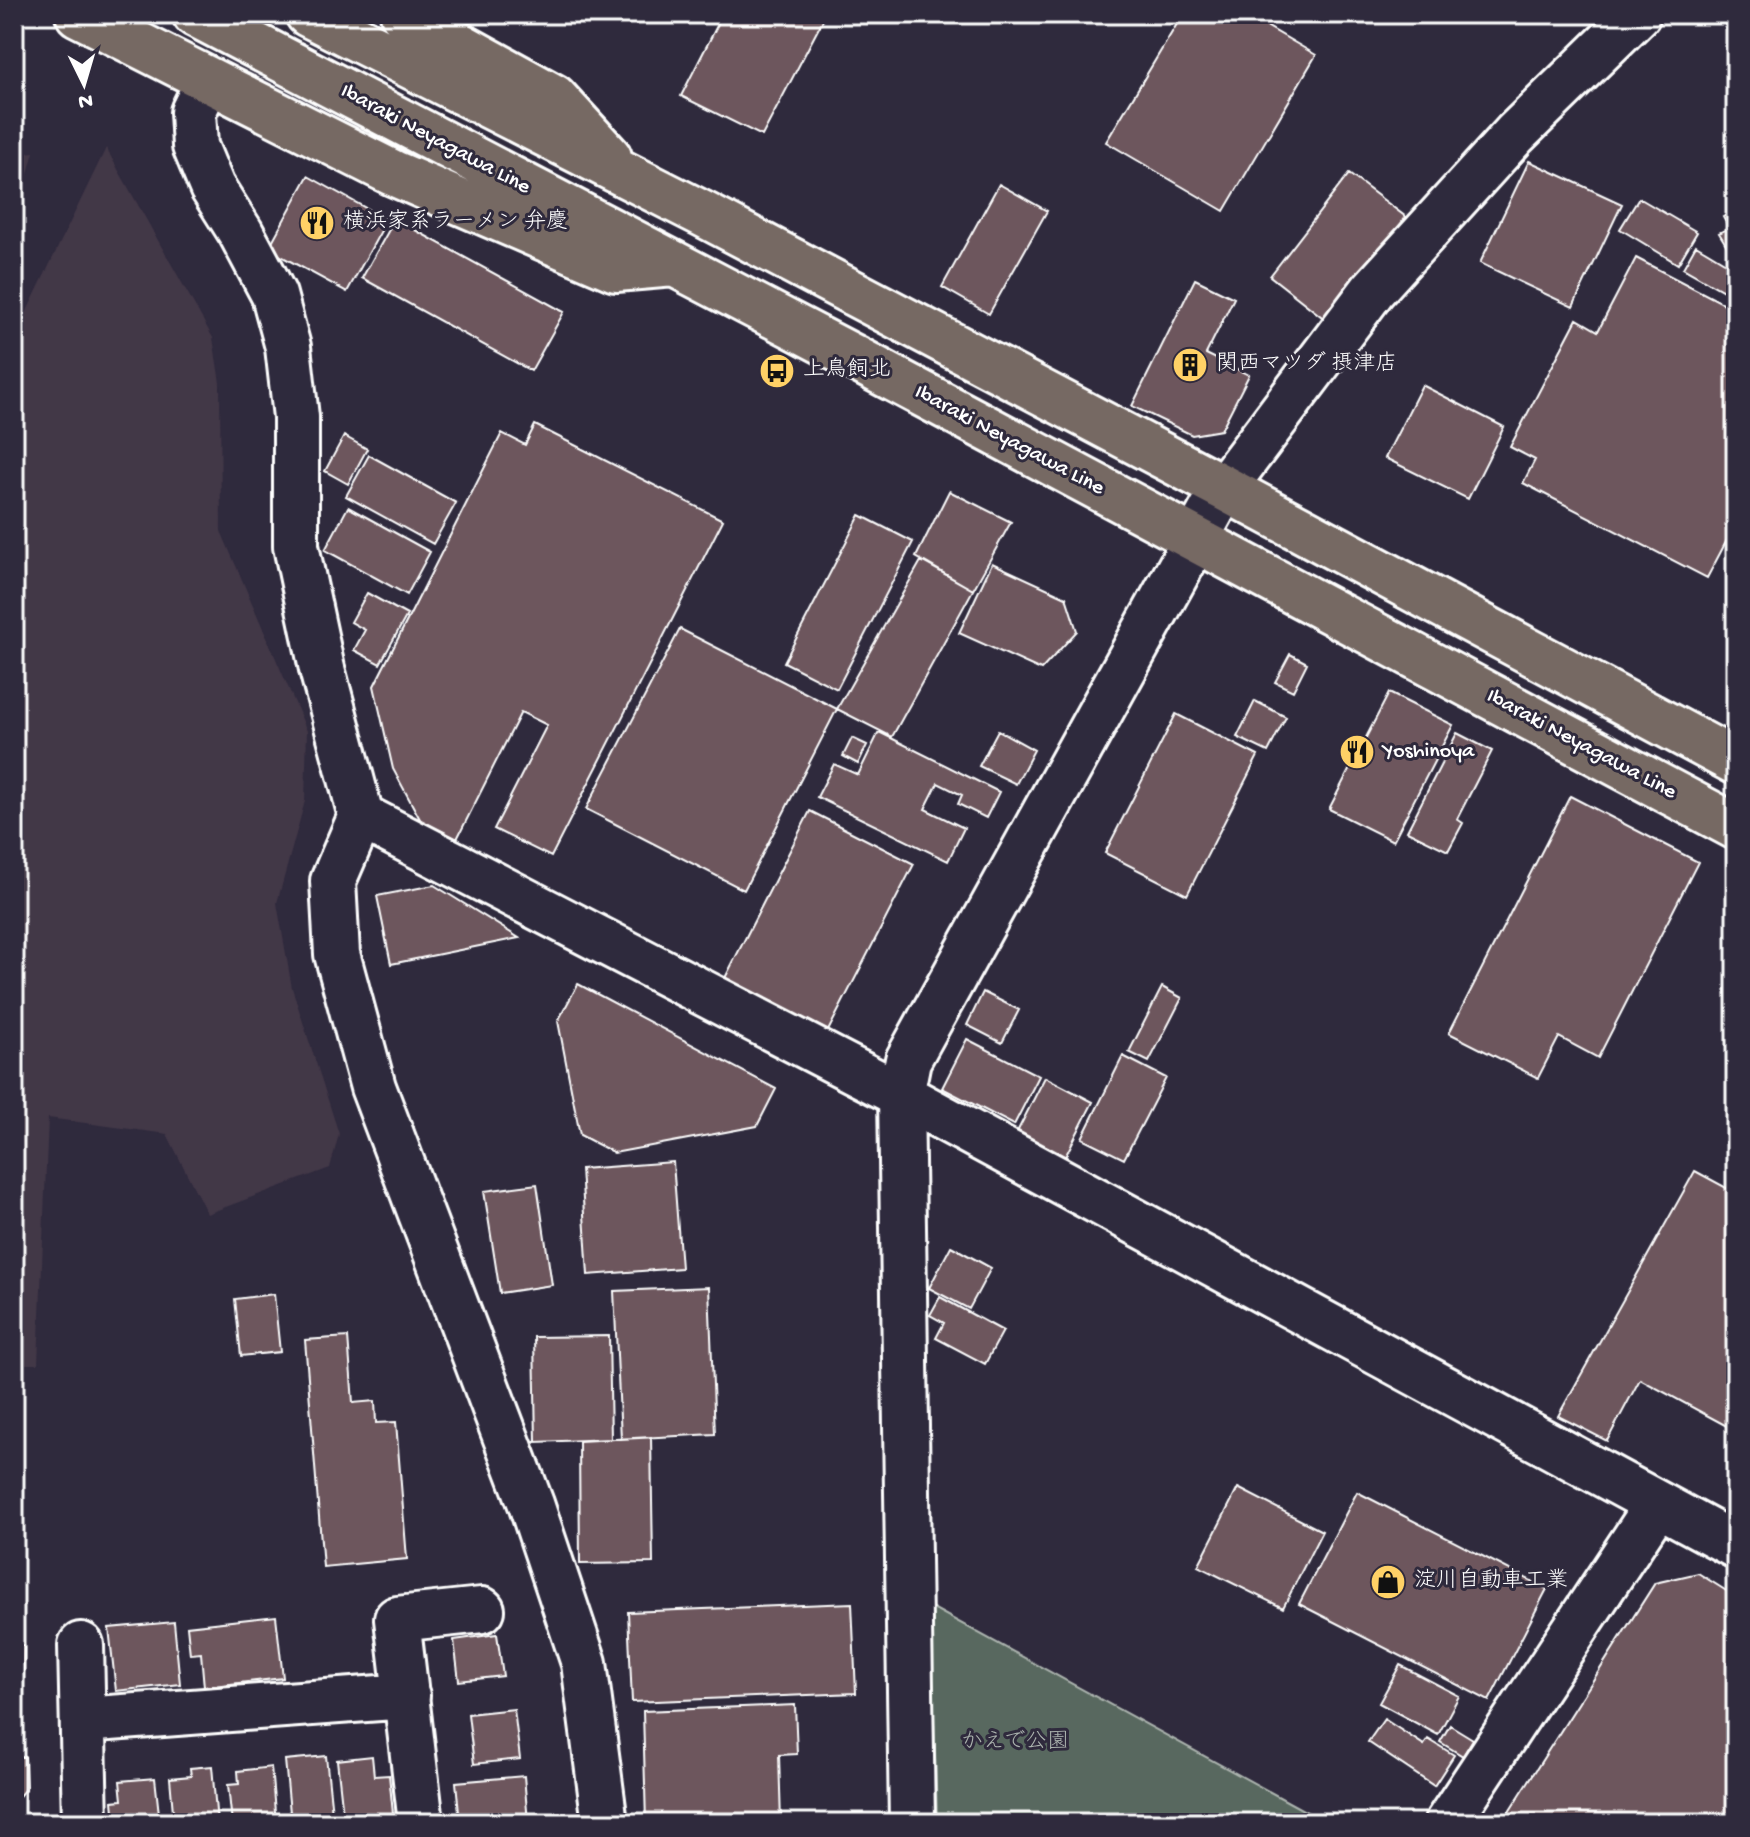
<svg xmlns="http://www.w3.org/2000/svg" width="1750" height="1837" viewBox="0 0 1750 1837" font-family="'Gochi Hand','Klee One',sans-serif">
	<rect width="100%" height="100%" fill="#2f2a3d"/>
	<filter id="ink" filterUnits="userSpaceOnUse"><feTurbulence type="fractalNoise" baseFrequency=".0125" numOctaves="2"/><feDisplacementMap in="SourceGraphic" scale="16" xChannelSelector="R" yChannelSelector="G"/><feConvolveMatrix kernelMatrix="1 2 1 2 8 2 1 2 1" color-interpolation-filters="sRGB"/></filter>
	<g filter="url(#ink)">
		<path fill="#423747" d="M 106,148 L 213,338 L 220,383 L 221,531 L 307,731 L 305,801 L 277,903 L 292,988 L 339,1134 L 330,1168 L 207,1214 L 167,1134 L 48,1118 L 38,1364 L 14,1364 L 14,338 Z
			M 34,152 L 14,224 L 14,154 Z"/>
		<path fill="#58685f" stroke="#acb4af" stroke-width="2" d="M 931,1607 L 1327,1823 L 937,1823 Z"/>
		<path fill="#6d565d" stroke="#fff" stroke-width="2" d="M 723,14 L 826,14 L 762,136 L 681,96 Z
			M 1183,14 L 1246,14 L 1316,55 L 1224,211 L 1106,142 Z
			M 1529,161 L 1622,204 L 1573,307 L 1480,263 Z
			M 1349,174 L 1406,217 L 1326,320 L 1270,276 Z
			M 308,176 L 387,220 L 347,292 L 268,249 Z
			M 999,184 L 1047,211 L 989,314 L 942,287 Z
			M 1639,198 L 1697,232 L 1678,264 L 1620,229 Z
			M 1736,209 L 1736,261 L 1719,233 L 1729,228 L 1723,217 Z
			M 395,219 L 564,312 L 531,371 L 362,278 Z
			M 1696,245 L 1736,269 L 1736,298 L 1683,268 Z
			M 1636,258 L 1736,310 L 1736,523 L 1707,578 L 1523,483 L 1535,460 L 1510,447 L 1577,319 L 1598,331 Z
			M 1195,279 L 1234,298 L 1206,354 L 1249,375 L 1221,430 L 1192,435 L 1132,406 Z
			M 1422,385 L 1504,427 L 1468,499 L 1385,458 Z
			M 535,425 L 723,520 L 551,857 L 494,829 L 547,725 L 521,712 L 457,839 L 421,821 L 393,769 L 374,686 L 502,433 L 525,445 Z
			M 344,436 L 367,449 L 348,484 L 325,471 Z
			M 369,455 L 456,503 L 433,544 L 346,496 Z
			M 949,491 L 1011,522 L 973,590 L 916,557 Z
			M 348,507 L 430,552 L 407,595 L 325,550 Z
			M 860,515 L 913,542 L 837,689 L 784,662 Z
			M 921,561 L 973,590 L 892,737 L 837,709 Z
			M 992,563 L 1066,597 L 1077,631 L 1041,670 L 959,633 Z
			M 367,593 L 407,615 L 380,664 L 354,650 L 365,630 L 351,622 Z
			M 680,629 L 837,709 L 744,890 L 586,809 Z
			M 1290,654 L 1307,663 L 1293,691 L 1275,682 Z
			M 1389,693 L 1453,725 L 1393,841 L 1329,809 Z
			M 1255,701 L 1286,717 L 1268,752 L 1237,737 Z
			M 1176,714 L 1258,756 L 1187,895 L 1105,853 Z
			M 998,730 L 1034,750 L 1016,784 L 979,766 Z
			M 879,732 L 999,792 L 986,818 L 958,804 L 962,795 L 938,783 L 925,809 L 964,828 L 948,861 L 817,797 L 834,764 L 858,775 Z
			M 1457,733 L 1492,751 L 1457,819 L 1463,823 L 1448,851 L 1407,831 Z
			M 852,738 L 867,745 L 858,764 L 843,756 Z
			M 1570,796 L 1698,862 L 1598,1058 L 1559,1037 L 1538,1078 L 1449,1033 Z
			M 810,811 L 914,864 L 828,1031 L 725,978 Z
			M 434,885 L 519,938 L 391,964 L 377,896 Z
			M 578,984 L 776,1089 L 757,1126 L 614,1153 L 580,1135 L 558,1021 Z
			M 1162,987 L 1182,998 L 1149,1062 L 1129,1052 Z
			M 983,992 L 1019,1010 L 1002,1043 L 967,1025 Z
			M 967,1039 L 1039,1076 L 1014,1125 L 942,1088 Z
			M 1123,1056 L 1166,1078 L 1124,1159 L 1082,1138 Z
			M 1045,1077 L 1093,1102 L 1065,1157 L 1017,1132 Z
			M 673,1162 L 681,1268 L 588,1275 L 581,1169 Z
			M 1695,1171 L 1736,1193 L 1736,1431 L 1640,1379 L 1607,1441 L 1558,1416 Z
			M 537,1184 L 552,1285 L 500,1293 L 484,1191 Z
			M 951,1246 L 991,1268 L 969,1309 L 929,1288 Z
			M 709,1287 L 715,1434 L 621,1439 L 614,1291 Z
			M 274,1294 L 280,1352 L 241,1356 L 235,1299 Z
			M 940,1297 L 1003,1331 L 985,1364 L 936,1338 L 944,1323 L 930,1315 Z
			M 609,1336 L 611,1439 L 536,1442 L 534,1337 Z
			M 348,1337 L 353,1403 L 375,1401 L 376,1423 L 396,1422 L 407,1559 L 323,1567 L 305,1340 Z
			M 651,1437 L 653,1563 L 580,1564 L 579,1441 Z
			M 1238,1488 L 1322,1531 L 1283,1608 L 1198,1566 Z
			M 1357,1492 L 1547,1589 L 1489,1701 L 1299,1604 Z
			M 1698,1573 L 1736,1597 L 1736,1823 L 1502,1823 L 1655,1583 Z
			M 852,1603 L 856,1693 L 632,1702 L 628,1612 Z
			M 276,1616 L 283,1678 L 204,1687 L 201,1653 L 190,1654 L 187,1626 Z
			M 174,1622 L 180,1684 L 116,1691 L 109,1628 Z
			M 497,1634 L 503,1676 L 459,1681 L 454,1640 Z
			M 14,1645 L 24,1645 L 23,1688 L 14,1688 Z
			M 1400,1665 L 1459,1696 L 1438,1735 L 1379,1703 Z
			M 795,1705 L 797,1754 L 779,1755 L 781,1823 L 646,1823 L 643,1711 Z
			M 514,1709 L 520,1759 L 474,1764 L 468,1714 Z
			M 1384,1719 L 1424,1745 L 1428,1739 L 1454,1755 L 1434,1786 L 1368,1742 Z
			M 1450,1725 L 1473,1739 L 1463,1756 L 1440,1742 Z
			M 326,1756 L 333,1823 L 291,1823 L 285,1760 Z
			M 372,1756 L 374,1776 L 389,1775 L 394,1823 L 344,1823 L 337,1760 Z
			M 14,1757 L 25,1757 L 26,1788 L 14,1802 Z
			M 212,1766 L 217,1823 L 174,1823 L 170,1778 L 191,1776 L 190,1768 Z
			M 271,1767 L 276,1823 L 232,1823 L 228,1785 L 239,1784 L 238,1771 Z
			M 524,1776 L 528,1822 L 460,1823 L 456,1782 Z
			M 155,1778 L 160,1823 L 115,1823 L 113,1801 L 122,1800 L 120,1781 Z"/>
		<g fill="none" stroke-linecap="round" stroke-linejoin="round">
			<defs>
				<path id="minor" d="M 208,81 L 193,112 L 195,146 L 212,187 L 241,233 L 274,295 L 288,347 L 296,417 L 296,546 L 322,669 L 361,816 L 333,881 L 337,954 L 373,1087 L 531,1504 L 584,1663 L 605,1823
					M 361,816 L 901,1095 L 1736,1546
					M 81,1645 L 85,1823
					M 83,1720 L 407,1696
					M 421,1823 L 397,1619 L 482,1610
					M 912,1823 L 901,1095 L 908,1060 L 1224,488 L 1373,290 L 1515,134 L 1638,14
					M 1447,1823 L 1657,1505"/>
				<path id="major" d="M 78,14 L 393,173 L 616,269 L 674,264
					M 195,14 L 851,356 L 1736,827
					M 308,14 L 703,214 L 1224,488 L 1736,762
					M 403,14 L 554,97 L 609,157"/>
			</defs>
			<use href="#minor" stroke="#fff" stroke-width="50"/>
			<use href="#major" stroke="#fff" stroke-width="50"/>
			<use href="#minor" stroke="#2f2a3d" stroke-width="44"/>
			<use href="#major" stroke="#766964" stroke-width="44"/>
		</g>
	</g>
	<defs>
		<symbol id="restaurant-disc" viewBox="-11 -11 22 22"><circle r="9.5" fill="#ffd166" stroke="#2f2a3d"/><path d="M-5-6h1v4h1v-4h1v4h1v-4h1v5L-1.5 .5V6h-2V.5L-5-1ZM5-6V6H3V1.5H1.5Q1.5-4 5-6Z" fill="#111"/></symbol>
		<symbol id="building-disc" viewBox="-11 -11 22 22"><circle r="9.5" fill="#ffd166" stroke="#2f2a3d"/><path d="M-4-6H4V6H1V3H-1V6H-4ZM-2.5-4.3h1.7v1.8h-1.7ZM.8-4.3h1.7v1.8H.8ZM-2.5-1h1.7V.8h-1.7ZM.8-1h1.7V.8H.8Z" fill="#111"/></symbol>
		<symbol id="bus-disc" viewBox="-11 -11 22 22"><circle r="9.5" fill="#ffd166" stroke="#2f2a3d"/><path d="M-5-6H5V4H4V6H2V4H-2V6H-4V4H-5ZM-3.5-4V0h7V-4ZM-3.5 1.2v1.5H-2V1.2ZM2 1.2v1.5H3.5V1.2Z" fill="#111"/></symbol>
		<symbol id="shop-disc" viewBox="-11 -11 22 22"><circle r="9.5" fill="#ffd166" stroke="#2f2a3d"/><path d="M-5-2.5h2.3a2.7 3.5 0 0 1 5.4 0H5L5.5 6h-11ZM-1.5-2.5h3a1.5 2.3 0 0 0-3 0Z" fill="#111"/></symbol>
	</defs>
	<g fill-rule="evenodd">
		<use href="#restaurant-disc" x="297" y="203" width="40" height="40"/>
		<use href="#building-disc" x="1170" y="345" width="40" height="40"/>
		<use href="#bus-disc" x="757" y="351" width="40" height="40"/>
		<use href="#restaurant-disc" x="1337" y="732" width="40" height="40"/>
		<use href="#shop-disc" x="1368" y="1562" width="40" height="40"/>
	</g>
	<g text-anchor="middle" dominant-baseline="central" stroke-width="6" stroke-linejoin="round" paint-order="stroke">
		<g font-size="22" fill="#fff" stroke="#2f2a3d">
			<text transform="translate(435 140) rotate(28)">Ibaraki Neyagawa Line</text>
			<text transform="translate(1009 441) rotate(28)">Ibaraki Neyagawa Line</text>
			<text transform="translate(1581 745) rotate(28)">Ibaraki Neyagawa Line</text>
		</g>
		<g font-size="22" fill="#fff" stroke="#2f2a3d" text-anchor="start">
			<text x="343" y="223">横浜家系ラーメン 弁慶</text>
			<text x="1216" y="365">関西マツダ 摂津店</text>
			<text x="803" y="371">上鳥飼北</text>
			<text x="1383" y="752">Yoshinoya</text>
			<text x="1414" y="1582">淀川自動車工業</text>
		</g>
		<g font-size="22" fill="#acb4af" stroke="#2f2a3d">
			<text x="1015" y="1743">かえで公園</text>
		</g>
	</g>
	<rect width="1750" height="1837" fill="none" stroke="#2f2a3d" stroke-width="48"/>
	<rect x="24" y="24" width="1702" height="1789" fill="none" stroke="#fff" stroke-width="3" filter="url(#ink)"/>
	<g transform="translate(84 84) rotate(175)" stroke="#2f2a3d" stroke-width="6" paint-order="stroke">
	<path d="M0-6L14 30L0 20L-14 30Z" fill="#ffffff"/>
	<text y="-12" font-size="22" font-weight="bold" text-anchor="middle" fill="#ffffff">N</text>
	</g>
</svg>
